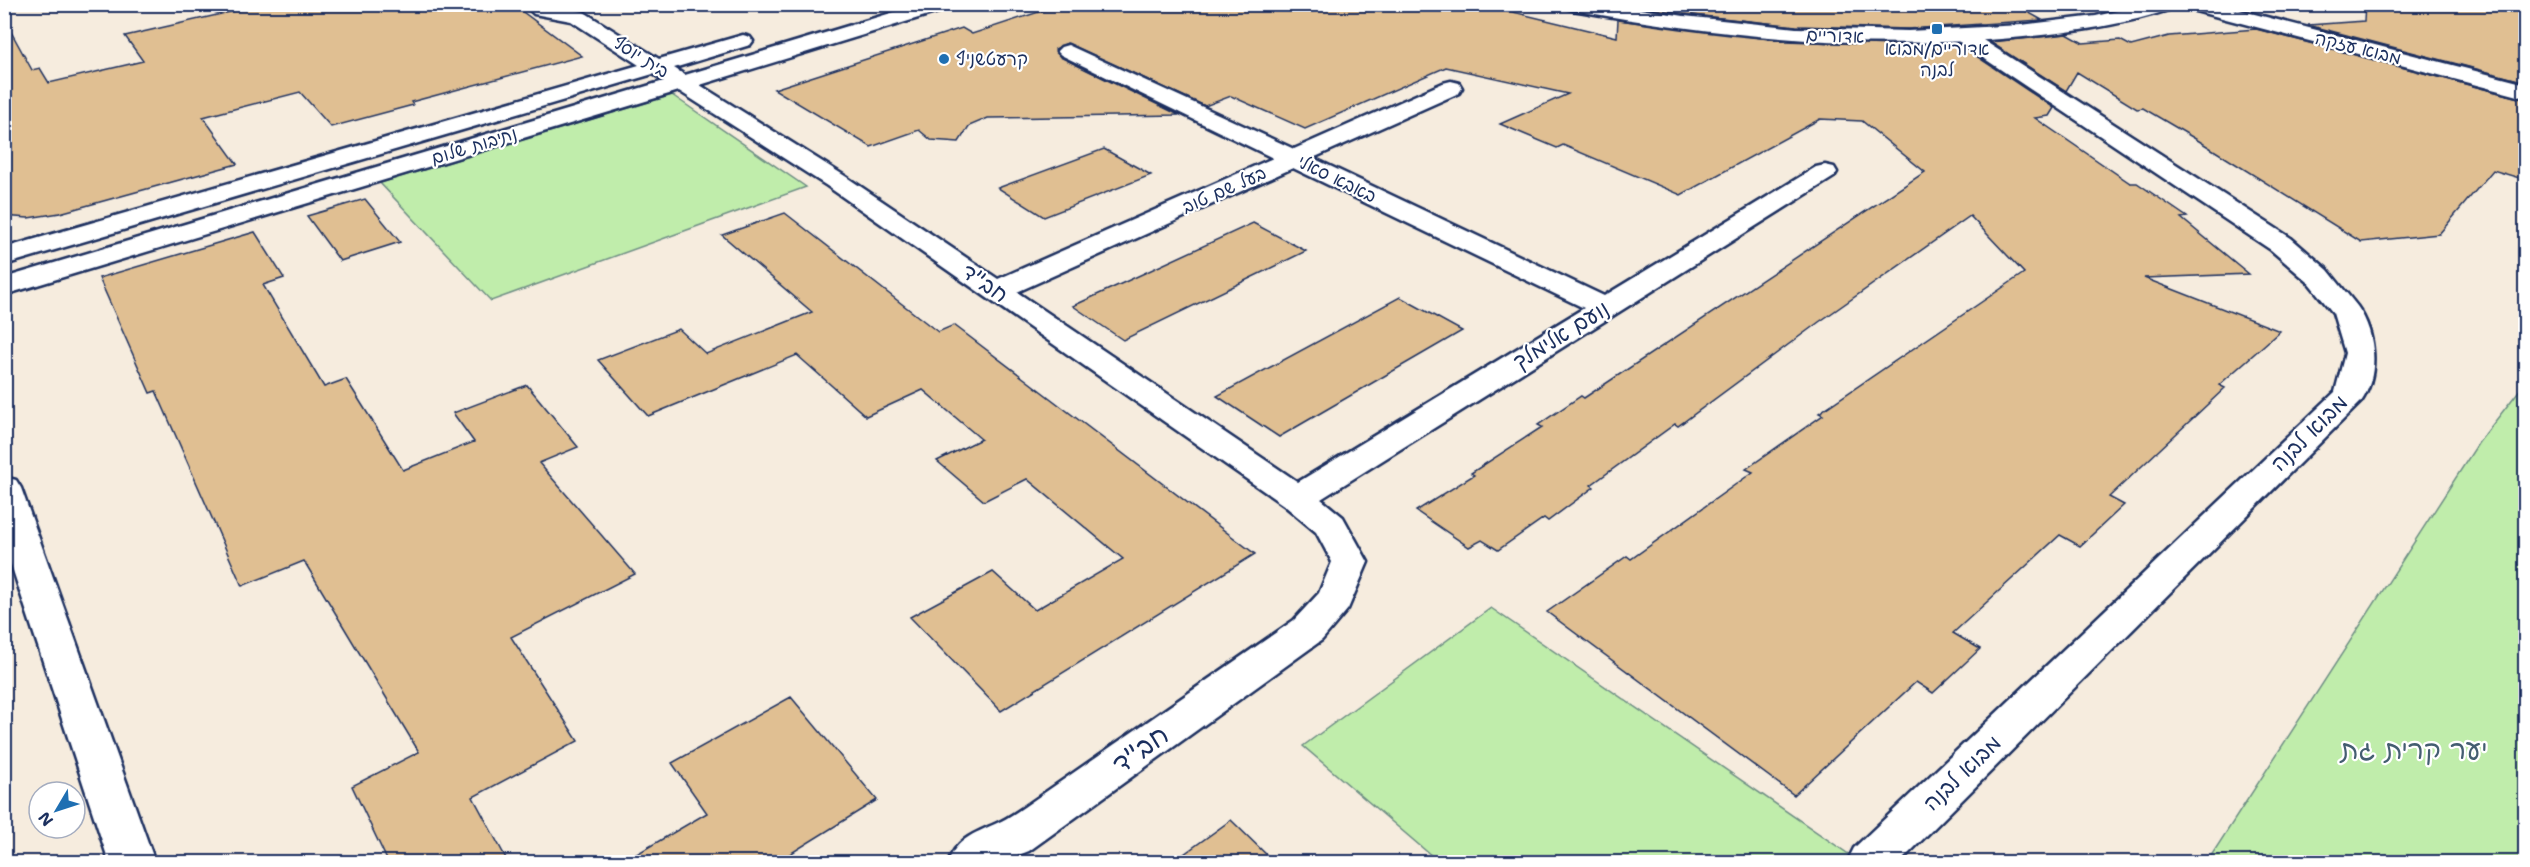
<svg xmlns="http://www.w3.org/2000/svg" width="2530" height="867" viewBox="0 0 2530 867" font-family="'Shantell Sans','Playpen Sans Hebrew',sans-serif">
	<rect width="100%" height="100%" fill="#f6ecde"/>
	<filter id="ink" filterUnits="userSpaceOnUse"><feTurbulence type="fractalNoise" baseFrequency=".0167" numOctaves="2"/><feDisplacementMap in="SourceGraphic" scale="12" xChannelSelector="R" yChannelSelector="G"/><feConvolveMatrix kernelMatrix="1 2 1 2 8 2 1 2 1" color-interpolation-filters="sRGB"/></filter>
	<g filter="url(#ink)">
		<path fill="#c0edab" stroke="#6e8e84" stroke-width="1.5" d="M 672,95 L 806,187 L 491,301 L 380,183 Z
			M 2525,383 L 2525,862 L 2207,862 L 2479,442 Z
			M 1491,608 L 1860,862 L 1439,862 L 1303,746 Z"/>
		<path fill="#e0bf92" stroke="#1b2f5e" stroke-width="1.5" d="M 265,4 L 512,4 L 582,56 L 411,102 L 413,105 L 331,127 L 300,92 L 203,117 L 237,164 L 60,213 L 28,218 L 4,216 L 4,19 L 32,70 L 40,68 L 49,83 L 143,61 L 125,36 Z
			M 1063,4 L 1480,4 L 1617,37 L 1618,20 L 1786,41 L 1893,45 L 1958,44 L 2054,108 L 2049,116 L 2035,118 L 2130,183 L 2137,183 L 2187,217 L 2181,218 L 2249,274 L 2144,278 L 2280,331 L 2219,385 L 2225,388 L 2109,497 L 2124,505 L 2080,546 L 2060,535 L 1953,633 L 1980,649 L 1933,693 L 1916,682 L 1794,795 L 1547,612 L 1627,556 L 1631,559 L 1753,472 L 1746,469 L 1823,415 L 1819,413 L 2024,273 L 1970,216 L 1819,322 L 1678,426 L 1675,424 L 1591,485 L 1594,487 L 1548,521 L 1544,518 L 1498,550 L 1482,540 L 1469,547 L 1416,511 L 1474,475 L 1471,473 L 1542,427 L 1538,425 L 1581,396 L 1584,398 L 1925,172 L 1862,121 L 1820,119 L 1681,195 L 1563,145 L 1557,148 L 1500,124 L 1568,94 L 1446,67 L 1305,129 L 1231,96 L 1205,106 L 1067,43 L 1055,49 L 1060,57 L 1179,115 L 988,118 L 969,126 L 959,142 L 931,140 L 919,130 L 871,147 L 774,89 L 962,28 L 972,34 Z
			M 1626,4 L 2013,4 L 2042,20 L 1908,29 L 1796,26 L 1684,14 Z
			M 2365,4 L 2526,4 L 2526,82 L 2308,25 L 2364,21 Z
			M 2256,29 L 2526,100 L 2526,180 L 2493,170 L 2439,234 L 2361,242 L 2199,141 L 2143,108 L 2137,109 L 2077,72 L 2066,91 L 1990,42 L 2067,34 L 2083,43 L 2120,40 L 2131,46 L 2169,36 Z
			M 1104,149 L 1151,175 L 1044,217 L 998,188 Z
			M 365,199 L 400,242 L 340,261 L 307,216 Z
			M 785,213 L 938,332 L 954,325 L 1255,554 L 1001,711 L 910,617 L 993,572 L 1035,610 L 1123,559 L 1027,479 L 984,501 L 937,461 L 981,439 L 923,390 L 866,416 L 797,355 L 648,416 L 598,360 L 679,329 L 706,354 L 812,312 L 722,235 Z
			M 1253,223 L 1306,251 L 1123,340 L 1073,306 Z
			M 255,232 L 284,278 L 263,285 L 324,387 L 346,379 L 403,470 L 474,442 L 453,413 L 527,385 L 578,447 L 539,463 L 635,574 L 511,637 L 578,741 L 473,797 L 508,862 L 388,862 L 352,786 L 419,752 L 304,561 L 242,586 L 156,391 L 150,393 L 99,278 Z
			M 1400,297 L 1462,331 L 1279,437 L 1217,396 Z
			M 791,697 L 877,800 L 777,862 L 623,862 L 707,813 L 672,763 Z
			M 1231,820 L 1274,862 L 1173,862 Z"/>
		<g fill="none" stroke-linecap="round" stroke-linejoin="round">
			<defs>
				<path id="street" d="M 523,4 L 546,4 L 584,12 L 659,59 L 743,35 L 750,37 L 753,41 L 750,45 L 674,68 L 685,75 L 921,4 L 954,4 L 951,8 L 700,85 L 845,176 L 998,279 L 1273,158 L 1061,55 L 1057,51 L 1061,47 L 1068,45 L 1294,149 L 1443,83 L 1451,81 L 1459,83 L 1462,88 L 1459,93 L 1313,158 L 1604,296 L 1816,167 L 1825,165 L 1834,167 L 1837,172 L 1834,177 L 1321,499 L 1343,517 L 1368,562 L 1348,609 L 1322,640 L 1029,851 L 1001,862 L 948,862 C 957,839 973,834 995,824 C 1005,820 1015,813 1024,807 L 1294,620 L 1319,593 L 1332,562 L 1316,532 L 1285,506 L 827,186 L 679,91 L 4,295 L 4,278 L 664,81 L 653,74 L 4,265 L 4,248 L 639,65 L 571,21 L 534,14 ZM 1293,168 L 1584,308 L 1298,482 L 1017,292 Z
					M 2181,4 L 2216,4 L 2526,84 L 2526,98 L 2184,8 Z
					M 1965,31 L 1972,33 L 2291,238 L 2328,270 L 2357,306 C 2376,332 2380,374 2361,402 L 1900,862 L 1847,862 L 1854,848 L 2335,392 L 2345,353 L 2333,313 L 2308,282 L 2271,250 L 1958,41 L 1955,37 L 1958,33 Z
					M 4,477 L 16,480 L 21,488 L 155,862 L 109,862 L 4,543 Z"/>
				<path id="secondary" d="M 1563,4 L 1609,4 L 1684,16 L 1796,28 L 1908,31 L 2021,25 L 2096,16 L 2147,4 L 2178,4 L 2175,8 C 2119,27 2060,34 2001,39 C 1857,50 1715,36 1573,10 L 1566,8 Z"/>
			</defs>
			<use href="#street" stroke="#1b2f5e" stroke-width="5"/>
			<use href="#secondary" stroke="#1b2f5e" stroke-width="5"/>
			<use href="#street" fill="#fff" fill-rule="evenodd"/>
			<use href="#secondary" fill="#fff" fill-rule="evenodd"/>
		</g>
	</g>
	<g fill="#1f6fb2" stroke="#fff" stroke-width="2">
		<rect x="1931" y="23" width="12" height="12" rx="3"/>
		<circle cx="944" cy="59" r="6"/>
	</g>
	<g text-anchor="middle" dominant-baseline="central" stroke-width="4.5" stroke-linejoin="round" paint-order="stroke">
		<g font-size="18" fill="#1b2f5e" stroke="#fff">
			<text transform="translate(1835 36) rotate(2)">אדוריים</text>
			<text transform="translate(2358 48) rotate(14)">מבוא עזקה</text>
			<text transform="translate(641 57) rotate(32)">בית יוסף</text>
			<text transform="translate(474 146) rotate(-17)">נתיבות שלום</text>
			<text transform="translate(1337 179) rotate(26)">באבא סאלי</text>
			<text transform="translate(1224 190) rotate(-24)">בעל שם טוב</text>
		</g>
		<g font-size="18" fill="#1b2f5e" stroke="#fff">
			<text x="1937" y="49">אדוריים/מבוא<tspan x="1937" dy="21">לבנה</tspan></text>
			<text x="956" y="59" text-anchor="start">קרעטשניף</text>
		</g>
		<g font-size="22" fill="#1b2f5e" stroke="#fff">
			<text transform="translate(985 283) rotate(35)">חב"ד</text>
			<text transform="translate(1561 335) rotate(-32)">נועם אלימלך</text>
			<text transform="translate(2309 433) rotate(-45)">מבוא לבנה</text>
			<text transform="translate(1962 773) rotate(-44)">מבוא לבנה</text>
		</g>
		<g font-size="27" fill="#1b2f5e" stroke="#fff">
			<text transform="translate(1140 749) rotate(-35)">חב"ד</text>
		</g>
		<g font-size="27" fill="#445e71" stroke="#fff">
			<text x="2414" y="749">יער קרית גת</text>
		</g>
	</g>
	<rect width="2530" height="867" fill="none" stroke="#fff" stroke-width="24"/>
	<rect x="12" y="12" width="2506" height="843" fill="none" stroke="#1b2f5e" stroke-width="2" filter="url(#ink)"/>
	<g transform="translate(57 810) rotate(231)"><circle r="28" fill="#ffffff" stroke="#a4acbf" stroke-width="1.5"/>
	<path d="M0-4.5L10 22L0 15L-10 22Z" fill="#1f6fb2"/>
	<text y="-9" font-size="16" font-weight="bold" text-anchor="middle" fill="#1b2f5e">N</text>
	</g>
</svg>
